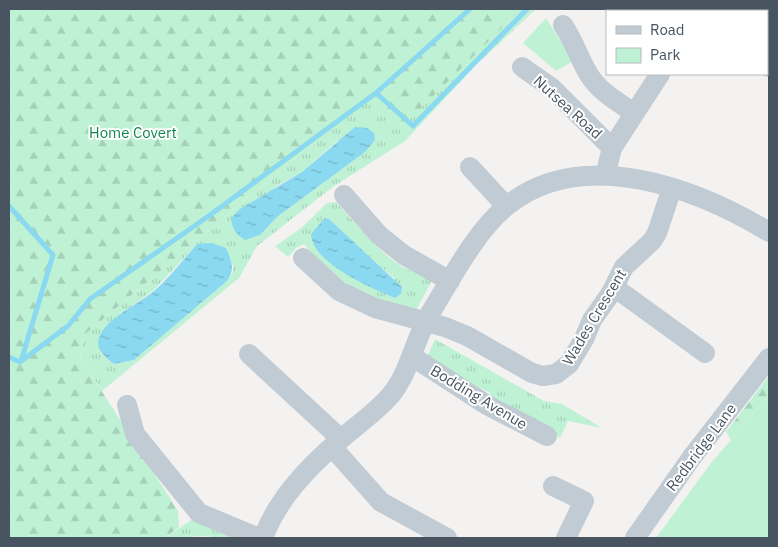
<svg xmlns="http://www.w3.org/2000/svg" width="778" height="547" viewBox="0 0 778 547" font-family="'IBM Plex Sans',sans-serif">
	<defs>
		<pattern id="grass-tufts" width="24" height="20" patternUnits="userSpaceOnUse" patternTransform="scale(1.25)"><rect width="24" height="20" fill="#bff2d4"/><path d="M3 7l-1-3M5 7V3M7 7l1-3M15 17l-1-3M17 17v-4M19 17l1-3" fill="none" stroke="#a6d1b9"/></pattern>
		<pattern id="forest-firs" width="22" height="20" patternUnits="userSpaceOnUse" patternTransform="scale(1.25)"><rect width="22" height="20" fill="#bff2d4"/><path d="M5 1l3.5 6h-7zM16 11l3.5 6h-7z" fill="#a6d1b9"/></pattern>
		<pattern id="water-ripples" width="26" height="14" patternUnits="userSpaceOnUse" patternTransform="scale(1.25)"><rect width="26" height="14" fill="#8ad9f0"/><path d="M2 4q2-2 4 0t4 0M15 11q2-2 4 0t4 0" fill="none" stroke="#73b3c6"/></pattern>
	</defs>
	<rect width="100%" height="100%" fill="#f4f1f1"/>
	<path fill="url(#grass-tufts)" fill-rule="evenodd" d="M 521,9 L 536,9 L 476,65 L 405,141 L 334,186 L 257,246 L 239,278 L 102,391 L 80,357 L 84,335 L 367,98 L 398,130 ZM 337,141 L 365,152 L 277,217 L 260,235 L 275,187 L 302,172 ZM 197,244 L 233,264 L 233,272 L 227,281 L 134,360 L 114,364 L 102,354 L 98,343 L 120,314 L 153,291 Z
		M 336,202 C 355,222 397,277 425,273 L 433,279 L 415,312 C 383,301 350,290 324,268 C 317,262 311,252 304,244 L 296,248 L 288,257 L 275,246 L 300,229 L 327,203 ZM 329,219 L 354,244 L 394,278 L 395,298 C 361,283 336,270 312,242 Z
		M 435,339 L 544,401 L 562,404 L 602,428 L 568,421 L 560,438 L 552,430 L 492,403 L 490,393 L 426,360 Z
		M 194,518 L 239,538 L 212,538 L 209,536 L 165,538 Z"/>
	<path fill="url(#forest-firs)" d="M 9,9 L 521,9 L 398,131 L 367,98 L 84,335 L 80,357 L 178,511 L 179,527 L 165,538 L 9,538 Z
		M 769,376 L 769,396 L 731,440 L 726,432 Z"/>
	<path fill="#bff2d4" d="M 546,18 L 573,61 L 556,71 L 523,43 Z
		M 769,396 L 769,538 L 656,538 L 711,463 Z"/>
	<path fill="url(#water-ripples)" d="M 355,127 L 367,128 L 374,133 L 375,140 L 365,152 L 277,217 L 260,235 L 245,240 C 236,234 232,229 231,218 L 240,209 L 302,172 Z
		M 325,218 L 329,219 L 402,287 L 401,294 L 395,298 C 371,288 312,263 311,234 Z
		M 212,243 L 226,248 C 231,261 236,268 227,281 L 134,360 L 114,364 C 108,359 98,352 98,343 C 99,322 138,304 153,292 C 169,278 183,260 197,244 Z"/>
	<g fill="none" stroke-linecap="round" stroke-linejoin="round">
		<path stroke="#8ad9f0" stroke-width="5" d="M 376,93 L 413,126 L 527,9
			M 9,206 L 53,255 L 21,361
			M 9,357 L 20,362 L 68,326 L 90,299 L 210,215 L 376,93 L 470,9"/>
		<path stroke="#c1cbd3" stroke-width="20" d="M 709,11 L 711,9
			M 563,25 C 574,41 578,56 588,73 C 598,91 618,102 634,113
			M 767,66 L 769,67
			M 522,67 L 552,88 L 612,148
			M 470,167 L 506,206
			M 605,176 L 612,148 L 660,74
			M 344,195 L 379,235 L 404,255 L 450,281
			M 303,258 L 339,291 L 375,308 L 445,327 L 467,336 L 532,373 L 543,376 L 556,374 L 569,364 L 584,339 L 592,320 L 611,293 L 624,267 L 652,241 L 657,233 L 672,188
			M 614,287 L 705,353
			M 249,354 L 341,439
			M 413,357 L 487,405 L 547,436
			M 127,405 L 135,434 L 199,513 L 259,538
			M 332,447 L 381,502 L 447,538
			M 553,486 L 584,501 L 566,538
			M 263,538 C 278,498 309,466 341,439 C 357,425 376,412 390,396 C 410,372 414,341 429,315 C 451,280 475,231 508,205 C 583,145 696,188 769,232
			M 635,538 L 692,457 L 769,358"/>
	</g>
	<g text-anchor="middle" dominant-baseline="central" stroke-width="4" stroke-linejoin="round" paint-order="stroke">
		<g font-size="15" fill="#485460" stroke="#fff">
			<text transform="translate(568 107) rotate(42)">Nutsea Road</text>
			<text transform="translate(594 317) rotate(-59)">Wades Crescent</text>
			<text transform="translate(479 397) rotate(31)">Bodding Avenue</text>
			<text transform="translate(701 447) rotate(-53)">Redbridge Lane</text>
		</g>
		<g font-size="15" fill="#138650" stroke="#fff">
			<text x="133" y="132">Home Covert</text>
		</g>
	</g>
	<rect width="778" height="547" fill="none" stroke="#485460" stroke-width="20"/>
	<rect x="606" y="10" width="162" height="65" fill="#ffffff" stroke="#b6bbbf"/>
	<rect x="616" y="26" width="25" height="8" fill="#c1cbd3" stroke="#b6bbbf"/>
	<text x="650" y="35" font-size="15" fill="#485460">Road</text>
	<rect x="616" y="48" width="25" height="15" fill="#bff2d4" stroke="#b6bbbf"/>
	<text x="650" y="60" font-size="15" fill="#485460">Park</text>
</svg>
